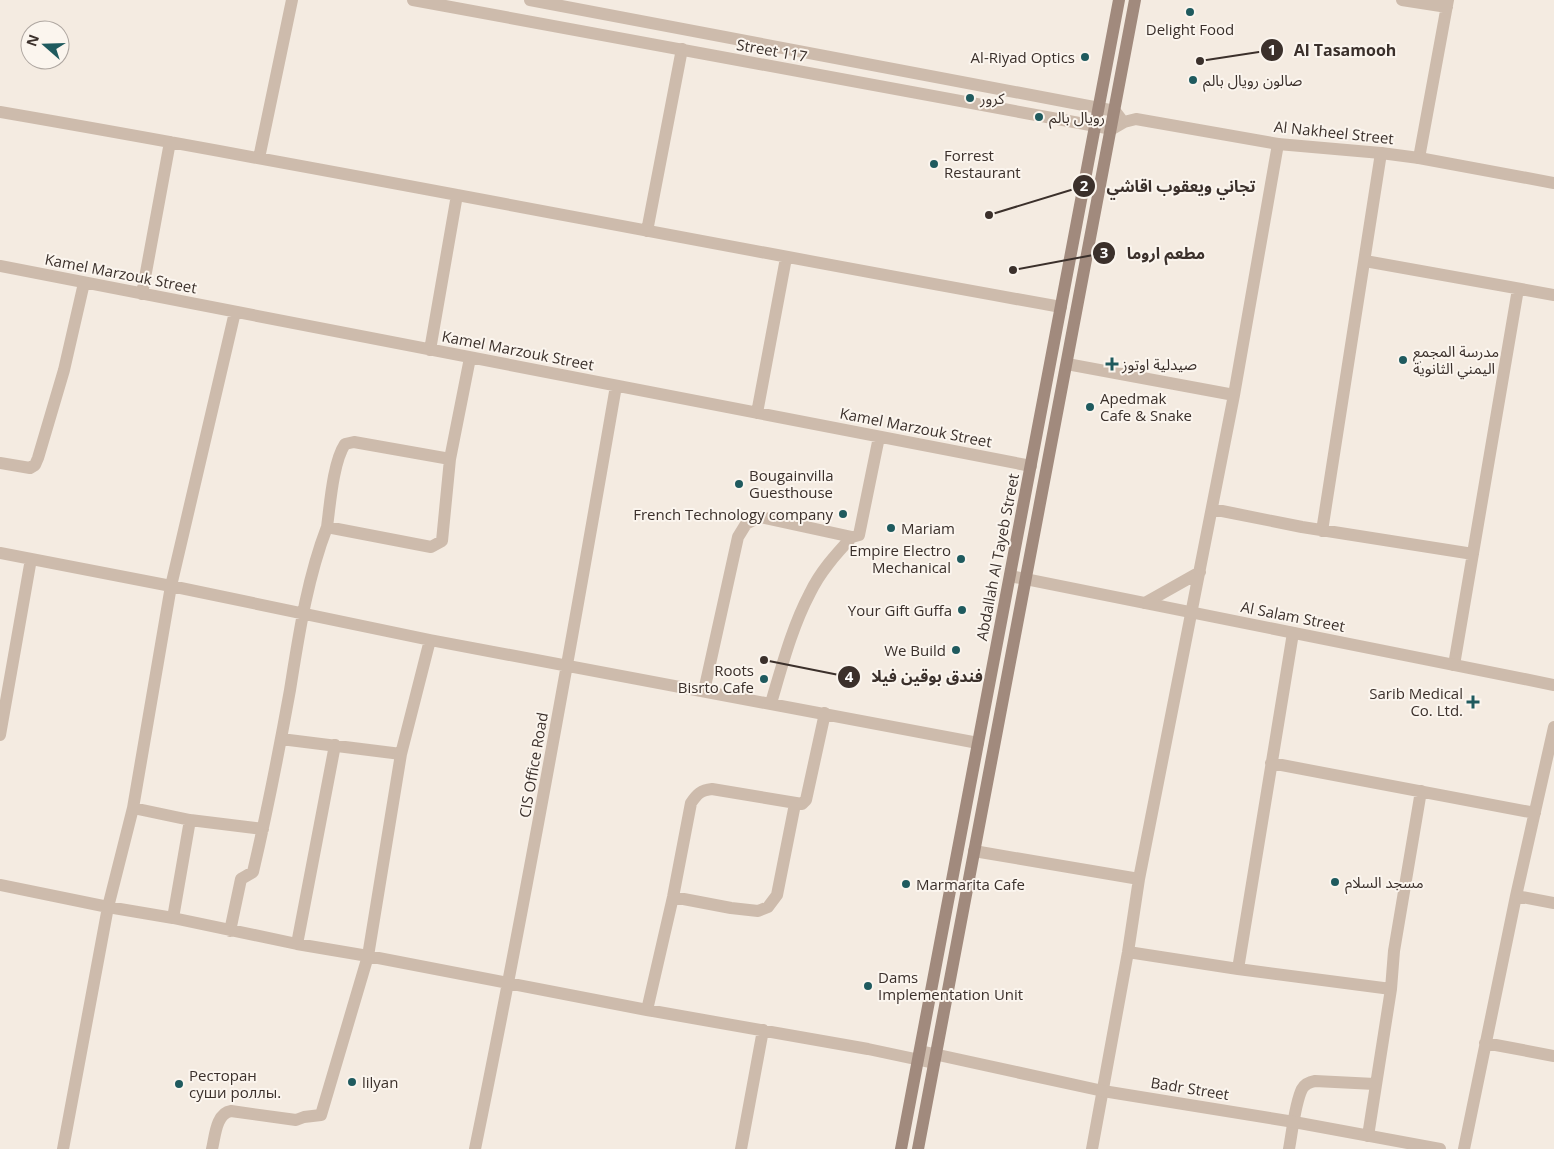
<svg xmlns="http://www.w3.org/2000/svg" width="1554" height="1149" viewBox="0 0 1554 1149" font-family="'Open Sans','Noto Sans Arabic',sans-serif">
	<rect width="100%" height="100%" fill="#f4ebe1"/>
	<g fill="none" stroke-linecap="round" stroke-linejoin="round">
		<path stroke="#cdbbac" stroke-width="12" d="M 1402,0 L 1447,7
			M 0,112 C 354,173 707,244 1061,307
			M 259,158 L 292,0
			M 1419,158 L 1448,0
			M 647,231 L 682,49
			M 1365,261 L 1554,295
			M 0,266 L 1031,466
			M 142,294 L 170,142
			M 430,350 L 457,195
			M 1067,364 L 1234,395
			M 757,413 L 786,258
			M 0,463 L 30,468 L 35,465 L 38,458 L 64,370 L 84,283
			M 1212,509 L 1302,527 L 1473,554
			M 327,527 C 330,505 333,462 345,444 L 354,442 L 450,459
			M 1322,531 L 1381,153
			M 0,553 L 171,586 L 430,640 L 978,743
			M 1145,603 L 1200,572
			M 1454,665 L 1518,289
			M 704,691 L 738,537 L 746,524 L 760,517 L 852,537 L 859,535 L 879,437
			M 771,703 C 782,666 792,627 810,593 C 820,572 836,554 852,537
			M 0,735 L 31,559
			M 281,739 L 401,754
			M 1271,763 L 1535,813
			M 133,808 L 190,820 L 263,829
			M 974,851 L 1139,879
			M 0,885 L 108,907 L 173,918 L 297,944 L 368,956 L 647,1010 L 868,1049 L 934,1063
			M 1516,896 L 1554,903
			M 673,897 L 731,908 L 758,911 L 768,907 L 777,895 L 795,804
			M 173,918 L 190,820
			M 230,931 L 241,879 L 253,872 C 267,812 279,751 290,690 C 299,634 307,579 327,527 L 431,547 L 442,541 L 450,459 L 470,358
			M 297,944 L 335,745
			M 1128,952 L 1238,969 L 1391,989
			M 1238,969 L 1293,633
			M 647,1010 L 673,897 L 691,803 C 697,794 701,790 712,789 L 802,804 L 806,800 L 825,713
			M 1485,1043 L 1554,1056
			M 1368,1136 L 1391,989 L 1394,951 L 1421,791
			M 63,1149 L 108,907 L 133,808 L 171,586 L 235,312
			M 212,1149 C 215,1137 216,1113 231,1111 L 296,1120 L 304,1117 L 321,1115 L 368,956 L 401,754 L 430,640
			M 475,1149 C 527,895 572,641 616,386
			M 741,1149 L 763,1030
			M 1092,1149 L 1128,952 L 1139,879 L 1234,395 L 1278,144
			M 1289,1149 C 1292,1133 1295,1103 1302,1089 C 1305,1084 1309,1082 1315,1081 L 1375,1084
			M 1464,1149 L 1516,896 L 1554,727"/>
		<path stroke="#cdbbac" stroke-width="12" d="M 413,0 L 1112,129 L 1124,122 L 1136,119 L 1278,144 L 1381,153 L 1419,158 L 1554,183
			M 530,0 L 1115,111 L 1121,119
			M 1010,576 L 1554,685
			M 920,1051 L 1103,1091 L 1294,1122 L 1440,1149"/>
		<path stroke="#a18a7d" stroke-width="12" d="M 901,1149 L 1119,0
			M 918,1149 L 1135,0"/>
	</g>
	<g fill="#1f5a5e" stroke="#fbf5ee" stroke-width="2">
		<circle cx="1190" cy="12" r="5"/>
		<circle cx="1085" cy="57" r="5"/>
		<circle cx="1193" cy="80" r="5"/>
		<circle cx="970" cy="98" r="5"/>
		<circle cx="1039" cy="117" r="5"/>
		<circle cx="934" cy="164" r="5"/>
		<circle cx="1403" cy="360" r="5"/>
		<path d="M1109.5 356.5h5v5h5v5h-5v5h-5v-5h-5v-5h5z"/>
		<circle cx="1090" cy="407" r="5"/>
		<circle cx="739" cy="484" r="5"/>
		<circle cx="843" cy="514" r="5"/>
		<circle cx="891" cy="528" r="5"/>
		<circle cx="961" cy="559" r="5"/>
		<circle cx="962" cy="610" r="5"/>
		<circle cx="956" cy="650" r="5"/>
		<circle cx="764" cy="679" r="5"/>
		<path d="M1470.5 694.5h5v5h5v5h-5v5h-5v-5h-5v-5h5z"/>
		<circle cx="1335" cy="882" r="5"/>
		<circle cx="906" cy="884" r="5"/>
		<circle cx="868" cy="986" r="5"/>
		<circle cx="352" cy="1082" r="5"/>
		<circle cx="179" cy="1084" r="5"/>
	</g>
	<g text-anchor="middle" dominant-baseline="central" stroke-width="4" stroke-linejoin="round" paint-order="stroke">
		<g font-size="15" fill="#3b302b" stroke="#fbf5ee" text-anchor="start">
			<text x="1190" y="29" text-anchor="middle">Delight Food</text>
			<text x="1075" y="57" text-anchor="end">Al-Riyad Optics</text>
			<text x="1203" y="80">صالون رويال بالم</text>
			<text x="980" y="98">كرور</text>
			<text x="1049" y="117">رويال بالم</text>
			<text x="944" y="155">Forrest<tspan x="944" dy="17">Restaurant</tspan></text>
			<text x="1413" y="351">مدرسة المجمع<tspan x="1413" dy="17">اليمني الثانوية</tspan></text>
			<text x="1122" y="364">صيدلية اوتوز</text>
			<text x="1100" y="398">Apedmak<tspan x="1100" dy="17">Cafe &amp; Snake</tspan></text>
			<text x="749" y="475">Bougainvilla<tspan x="749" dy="17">Guesthouse</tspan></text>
			<text x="833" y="514" text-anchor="end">French Technology company</text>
			<text x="901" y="528">Mariam</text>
			<text x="951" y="550" text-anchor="end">Empire Electro<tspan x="951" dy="17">Mechanical</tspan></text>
			<text x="952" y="610" text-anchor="end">Your Gift Guffa</text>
			<text x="946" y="650" text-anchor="end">We Build</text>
			<text x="754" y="670" text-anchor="end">Roots<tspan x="754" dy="17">Bisrto Cafe</tspan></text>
			<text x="1463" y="693" text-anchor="end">Sarib Medical<tspan x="1463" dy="17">Co. Ltd.</tspan></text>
			<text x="1345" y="882">مسجد السلام</text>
			<text x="916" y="884">Marmarita Cafe</text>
			<text x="878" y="977">Dams<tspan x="878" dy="17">Implementation Unit</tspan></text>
			<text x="189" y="1075">Ресторан<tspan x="189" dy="17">суши роллы.</tspan></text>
			<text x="362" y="1082">lilyan</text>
		</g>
		<g font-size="15" fill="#3b302b" stroke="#fbf5ee">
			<text transform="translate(772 50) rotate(10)">Street 117</text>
			<text transform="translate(1334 132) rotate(6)">Al Nakheel Street</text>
			<text transform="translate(121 273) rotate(11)">Kamel Marzouk Street</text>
			<text transform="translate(518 350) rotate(11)">Kamel Marzouk Street</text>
			<text transform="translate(916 427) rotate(11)">Kamel Marzouk Street</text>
			<text transform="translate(997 557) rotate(-79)">Abdallah Al Tayeb Street</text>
			<text transform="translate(1293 616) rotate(11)">Al Salam Street</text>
			<text transform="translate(533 765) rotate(-80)">CIS Office Road</text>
			<text transform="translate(1190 1088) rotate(9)">Badr Street</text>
		</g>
	</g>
	<path fill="none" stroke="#3b302b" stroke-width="2" d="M1200 61L1272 50M989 215L1084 186M1013 270L1104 253M764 660L849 677"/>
	<g fill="#3b302b" stroke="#fbf5ee" stroke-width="2">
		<circle cx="1200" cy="61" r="5"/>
		<circle cx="989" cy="215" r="5"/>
		<circle cx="1013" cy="270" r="5"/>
		<circle cx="764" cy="660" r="5"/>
		<circle cx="1272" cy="50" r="12"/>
		<circle cx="1084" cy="186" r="12"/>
		<circle cx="1104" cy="253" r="12"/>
		<circle cx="849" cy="677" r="12"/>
	</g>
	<g font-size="15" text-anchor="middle" font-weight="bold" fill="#fff">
		<text x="1272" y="55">1</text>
		<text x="1084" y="191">2</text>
		<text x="1104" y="258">3</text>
		<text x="849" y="682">4</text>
	</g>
	<g font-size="16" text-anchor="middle" font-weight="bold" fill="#3b302b" stroke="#fbf5ee" stroke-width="4" stroke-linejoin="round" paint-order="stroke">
		<text x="1345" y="56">Al Tasamooh</text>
		<text x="1181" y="192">تجاني ويعقوب اقاشي</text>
		<text x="1166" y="259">مطعم اروما</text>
		<text x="927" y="682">فندق بوقين فيلا</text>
	</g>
	<g transform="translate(45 45) rotate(290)"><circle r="24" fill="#fbf5ee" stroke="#aea6a0"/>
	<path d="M0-4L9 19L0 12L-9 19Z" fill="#1f5a5e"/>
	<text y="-8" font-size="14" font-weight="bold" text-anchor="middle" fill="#3b302b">N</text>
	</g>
</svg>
